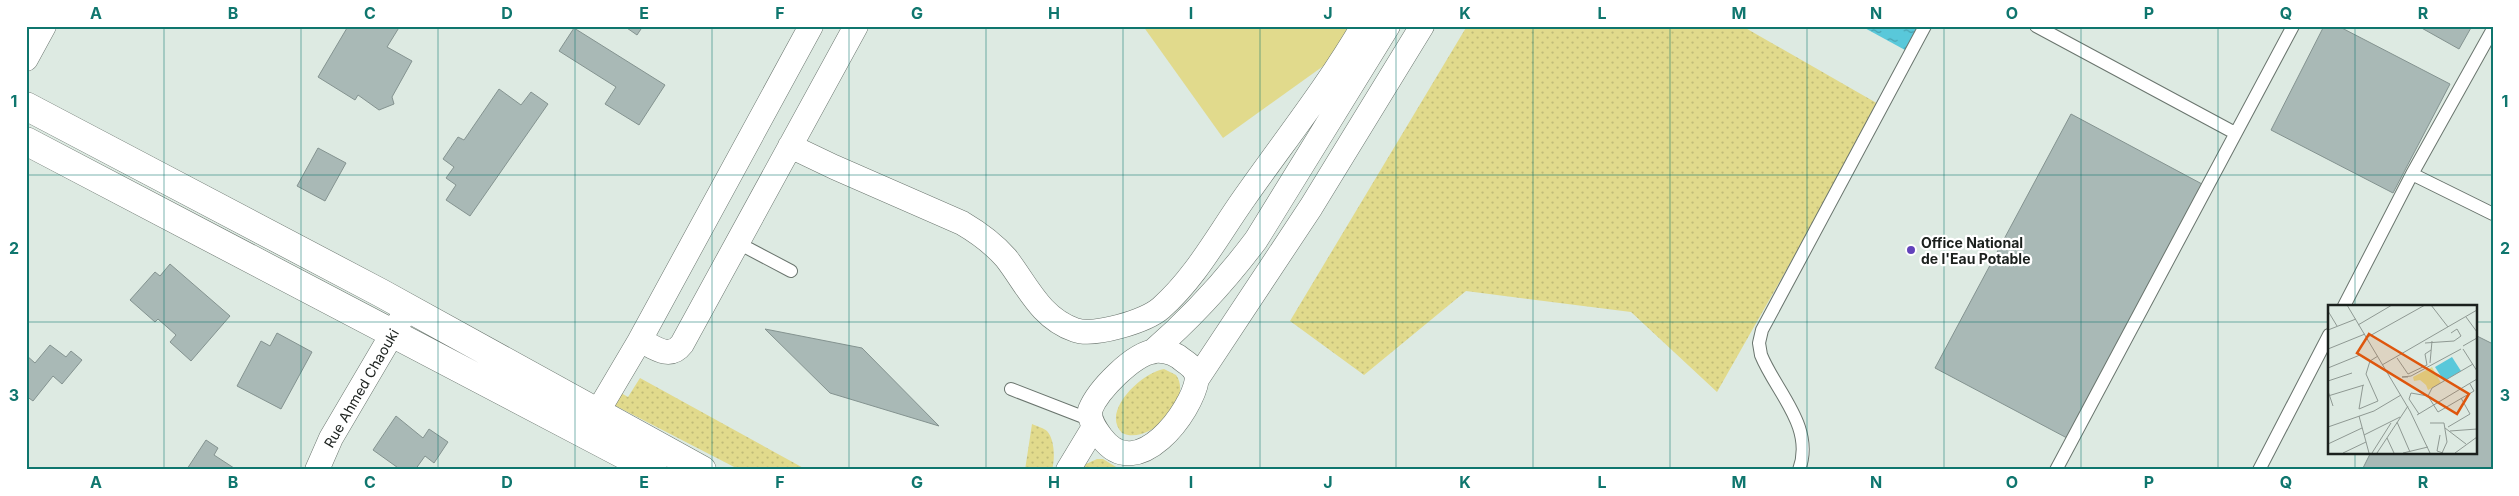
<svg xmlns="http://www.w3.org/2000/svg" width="2519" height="496" viewBox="0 0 2519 496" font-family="Inter,sans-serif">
	<defs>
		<pattern id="grass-dots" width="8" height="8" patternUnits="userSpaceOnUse" patternTransform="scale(1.25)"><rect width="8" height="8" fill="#e1da8c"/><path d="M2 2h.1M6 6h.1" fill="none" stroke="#c0bb78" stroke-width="1.8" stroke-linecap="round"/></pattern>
		<pattern id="water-ripples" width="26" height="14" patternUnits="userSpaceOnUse" patternTransform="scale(1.25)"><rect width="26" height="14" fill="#59c8da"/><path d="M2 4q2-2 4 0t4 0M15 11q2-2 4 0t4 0" fill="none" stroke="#49a2b0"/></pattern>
	</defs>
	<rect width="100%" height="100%" fill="#ddeae2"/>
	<path fill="url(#grass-dots)" d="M 1467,26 L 1742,26 L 1880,105 L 1717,392 L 1631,312 L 1466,291 L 1364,375 L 1290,321 Z
		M 1164,369 L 1176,375 C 1194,400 1149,446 1122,433 C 1100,411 1143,372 1164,369 Z
		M 640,378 L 807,470 L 740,470 L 614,405 L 621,393 L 628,397 Z
		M 1032,424 C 1036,426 1044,428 1047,431 C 1055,440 1055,459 1052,470 L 1025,470 Z
		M 1097,459 L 1103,459 L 1121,470 L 1083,470 L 1086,464 Z"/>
	<path fill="#e1da8c" d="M 1143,26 L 1373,26 L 1375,29 L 1223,138 Z"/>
	<path fill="url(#water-ripples)" d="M 1861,26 L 1918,26 L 1905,50 Z"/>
	<path fill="#a9b9b6" stroke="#849390" d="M 343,26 L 400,26 L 387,47 L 412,61 L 392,97 L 394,104 L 379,110 L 358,95 L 355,100 L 318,77 L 347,28 Z
		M 624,26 L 643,26 L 637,35 Z
		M 2324,26 L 2338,26 L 2450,84 L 2393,193 L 2271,130 Z
		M 2418,26 L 2472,26 L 2459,49 Z
		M 574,28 L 665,85 L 639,125 L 605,104 L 616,87 L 559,51 Z
		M 499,89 L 521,105 L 531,92 L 548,104 L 470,216 L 446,200 L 456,185 L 446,178 L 454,167 L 443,159 L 458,137 L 464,140 Z
		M 2071,114 L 2202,184 L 2067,438 L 1935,368 Z
		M 318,148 L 346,163 L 325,201 L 297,186 Z
		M 170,264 L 230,316 L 191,361 L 170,342 L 176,335 L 158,319 L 155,322 L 130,300 L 155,272 L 160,276 Z
		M 765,329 L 862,348 L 939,426 L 830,393 Z
		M 277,333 L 312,352 L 281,409 L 237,386 L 261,341 L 270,346 Z
		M 2475,335 L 2493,344 L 2493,470 L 2362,470 L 2371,452 L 2475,452 Z
		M 50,345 L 66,357 L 71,351 L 82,360 L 62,384 L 53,376 L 33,401 L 26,396 L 26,355 L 35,363 Z
		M 396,416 L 423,438 L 429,429 L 448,442 L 434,463 L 425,456 L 415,470 L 401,470 L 373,450 Z
		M 206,440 L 218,448 L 214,455 L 237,470 L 187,469 Z"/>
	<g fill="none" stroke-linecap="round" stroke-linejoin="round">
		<defs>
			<path id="service" d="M 2036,26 L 2235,133
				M 2412,174 L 2493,214
				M 738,243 L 791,271
				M 2344,306 L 2412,174 L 2493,29
				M 1011,389 L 1091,420
				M 1799,470 C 1815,427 1776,392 1761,355 L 1759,343 L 1762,330 L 1925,26
				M 2056,470 L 2293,26
				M 2259,470 L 2329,335"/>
			<path id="minor" d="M 26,59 L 44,26
				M 790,146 L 834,167 L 962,223 C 979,233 993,243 1006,258 C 1027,285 1040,318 1075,330 C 1094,337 1146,321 1161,308 C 1196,277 1218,235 1245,197 C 1285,140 1328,86 1363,26
				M 640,340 C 655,348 670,360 682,344 L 856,26
				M 1152,352 C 1190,319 1226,280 1256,240 L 1388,26
				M 1197,379 C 1197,371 1190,365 1184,361 C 1176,354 1166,350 1155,351 C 1133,354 1098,390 1090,410 C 1089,421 1096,430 1102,438 C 1137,485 1192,412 1197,379 L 1311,207 L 1422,26
				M 588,428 L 640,340 L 811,26
				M 317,470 L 331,438 L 401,319
				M 1068,470 L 1094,427"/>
			<path id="tertiary" d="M 26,106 L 381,293 L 702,470
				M 26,141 L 653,470"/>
		</defs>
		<use href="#service" stroke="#6a756e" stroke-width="14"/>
		<use href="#minor" stroke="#6a756e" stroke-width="25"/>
		<use href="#tertiary" stroke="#6a756e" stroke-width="29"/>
		<use href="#service" stroke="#fff" stroke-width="12"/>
		<use href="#minor" stroke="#fff" stroke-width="24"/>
		<use href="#tertiary" stroke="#fff" stroke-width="28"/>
	</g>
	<path fill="none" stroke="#0f766e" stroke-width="1" stroke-opacity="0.55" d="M 164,26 L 164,470M 301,26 L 301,470M 438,26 L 438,470M 575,26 L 575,470M 712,26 L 712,470M 849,26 L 849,470M 986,26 L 986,470M 1123,26 L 1123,470M 1260,26 L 1260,470M 1396,26 L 1396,470M 1533,26 L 1533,470M 1670,26 L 1670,470M 1807,26 L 1807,470M 1944,26 L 1944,470M 2081,26 L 2081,470M 2218,26 L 2218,470M 2355,26 L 2355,306M 26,175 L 2493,175M 26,322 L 2329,322M 2475,322 L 2493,322M 2355,452 L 2355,470"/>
	<circle fill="#6242bb" stroke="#fff" stroke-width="2" cx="1911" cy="250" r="5"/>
	<g text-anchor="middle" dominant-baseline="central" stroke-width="4.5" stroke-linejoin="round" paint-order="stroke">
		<g font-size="14" font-weight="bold" fill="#1b201d" stroke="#fff" text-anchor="start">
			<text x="1921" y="242">Office National<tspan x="1921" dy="16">de l'Eau Potable</tspan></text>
		</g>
		<g font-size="14" fill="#1b201d" stroke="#fff">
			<text transform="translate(361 388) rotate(-60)">Rue Ahmed Chaouki</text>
		</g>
	</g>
	<g transform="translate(2328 305)">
		<rect width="149" height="149" fill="#ddeae2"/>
		<path d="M 104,62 L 113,78 L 100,85 L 98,80 L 92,75 L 86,76 L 85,72 Z" fill="#e1da8c"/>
		<path d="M 124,52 L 133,66 L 116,76 L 107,62 Z" fill="#59c8da"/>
		<path fill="none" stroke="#8f9993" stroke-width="1" d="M 19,0 L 82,106 L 102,148M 103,0 L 120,22M 0,6 L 9,21M 138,12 L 149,27M 30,20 L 64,0M 0,25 L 28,14M 38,33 L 97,0M 97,38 L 126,36 L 133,31 L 129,24 L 123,28M 135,41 L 149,33M 0,44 L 37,29M 135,44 L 149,66M 69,53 L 80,69 L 99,60 L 97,49 L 103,45M 102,58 L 104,36M 54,60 L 149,5M 0,63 L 32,50M 80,72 L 74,72 L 83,71 L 133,44M 0,76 L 24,68M 35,80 L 31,104 L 50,96 L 38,69 L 42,56 L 50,51M 0,86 L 5,101M 0,91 L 36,80M 100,91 L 104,83 L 145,59M 91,109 L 81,94 L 83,88 L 100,91 L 110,107 L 146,86 L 142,79M 89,110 L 149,74M 31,111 L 41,148M 69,117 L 82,147M 102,118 L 116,118 L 119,137 L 114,148M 0,122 L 46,106 L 73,90M 120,122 L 142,109 L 133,93M 117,123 L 138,139M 122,126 L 149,124M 36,130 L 72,112M 112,130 L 109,146 L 115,148M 59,133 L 66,148M 0,139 L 34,123M 15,148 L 38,137M 44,148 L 63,118M 49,148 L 80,101M 75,148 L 100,142M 127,148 L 149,132"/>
		<path fill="#de560d" fill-opacity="0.15" stroke="#de560d" stroke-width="2.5" d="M 41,29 L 141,89 L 129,109 L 29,48 Z"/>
		<rect width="149" height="149" fill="none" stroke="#1b201d" stroke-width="2.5"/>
	</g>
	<rect width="2519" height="496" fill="none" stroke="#ffffff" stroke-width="55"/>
	<rect x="28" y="28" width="2464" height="440" fill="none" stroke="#0f766e" stroke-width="2"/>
	<g font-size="16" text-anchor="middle" font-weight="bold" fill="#0f766e">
		<text x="96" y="19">A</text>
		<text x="233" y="19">B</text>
		<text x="370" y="19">C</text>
		<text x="507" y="19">D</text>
		<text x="644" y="19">E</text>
		<text x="780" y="19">F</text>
		<text x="917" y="19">G</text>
		<text x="1054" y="19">H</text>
		<text x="1191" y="19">I</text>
		<text x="1328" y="19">J</text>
		<text x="1465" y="19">K</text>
		<text x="1602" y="19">L</text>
		<text x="1739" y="19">M</text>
		<text x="1876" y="19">N</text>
		<text x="2012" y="19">O</text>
		<text x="2149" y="19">P</text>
		<text x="2286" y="19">Q</text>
		<text x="2423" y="19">R</text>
		<text x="14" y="107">1</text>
		<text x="2505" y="107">1</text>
		<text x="14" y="254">2</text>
		<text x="2505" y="254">2</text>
		<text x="14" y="401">3</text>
		<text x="2505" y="401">3</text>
		<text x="96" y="488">A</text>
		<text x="233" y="488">B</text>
		<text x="370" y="488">C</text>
		<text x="507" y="488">D</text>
		<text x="644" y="488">E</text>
		<text x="780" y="488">F</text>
		<text x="917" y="488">G</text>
		<text x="1054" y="488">H</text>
		<text x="1191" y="488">I</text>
		<text x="1328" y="488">J</text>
		<text x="1465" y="488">K</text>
		<text x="1602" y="488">L</text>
		<text x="1739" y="488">M</text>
		<text x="1876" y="488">N</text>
		<text x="2012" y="488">O</text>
		<text x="2149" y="488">P</text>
		<text x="2286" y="488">Q</text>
		<text x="2423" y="488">R</text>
	</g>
</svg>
